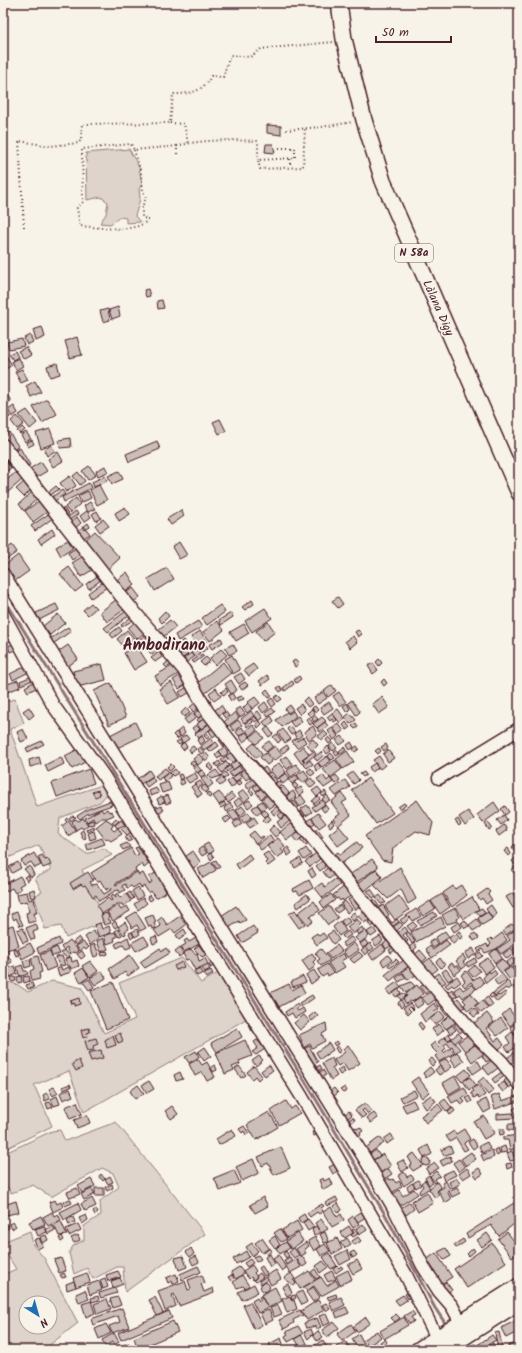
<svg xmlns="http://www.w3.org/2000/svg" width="522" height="1353" viewBox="0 0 522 1353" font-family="Kalam,sans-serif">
	<rect width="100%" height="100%" fill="#f7f3e8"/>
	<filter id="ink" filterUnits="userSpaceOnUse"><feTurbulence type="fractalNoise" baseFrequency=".025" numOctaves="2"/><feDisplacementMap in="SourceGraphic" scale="8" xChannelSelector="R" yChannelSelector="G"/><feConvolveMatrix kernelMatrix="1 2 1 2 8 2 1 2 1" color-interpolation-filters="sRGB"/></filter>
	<g filter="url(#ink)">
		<path fill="#ded4cc" stroke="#947a7c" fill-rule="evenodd" d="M 129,149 L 139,167 L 142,184 L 139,189 L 140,199 L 135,216 L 140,222 L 126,223 L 126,218 L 120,217 L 110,224 L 100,223 L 106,214 L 108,202 L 101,197 L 87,200 L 86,153 Z
			M 15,699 L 24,723 L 10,729 L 37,807 L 102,785 L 107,794 L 100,802 L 60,818 L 58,834 L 87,854 L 104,848 L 112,855 L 82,870 L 106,921 L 66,938 L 61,926 L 45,929 L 34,896 L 42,892 L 35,878 L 51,870 L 39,845 L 3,860 L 3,702 Z
			M 182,958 L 201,983 L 218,973 L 246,1019 L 84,1112 L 69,1071 L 34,1085 L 52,1126 L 3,1150 L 3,980 L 18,985 L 28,992 L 52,981 L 82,988 L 104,1033 L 135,1019 L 119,983 Z
			M 116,1122 L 205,1234 L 125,1292 L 123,1267 L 117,1267 L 93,1279 L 87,1268 L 74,1274 L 69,1253 L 73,1246 L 84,1240 L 84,1226 L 101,1215 L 100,1201 L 119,1187 L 113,1173 L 102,1168 L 51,1197 L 33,1185 L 11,1193 L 3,1179 L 3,1154 L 52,1131 L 60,1130 L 65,1141 Z
			M 30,1231 L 33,1245 L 44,1258 L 78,1323 L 43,1350 L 3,1350 L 3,1275 L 16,1269 L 3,1248 L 3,1242 ZM 26,1303 L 50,1303 L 50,1327 L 26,1327 Z"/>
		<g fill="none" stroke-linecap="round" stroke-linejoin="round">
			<path stroke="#8e7275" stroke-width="3" d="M 3,597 L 308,1086 L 386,1216 L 435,1308 L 447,1326
				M 461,1345 L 465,1350"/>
		</g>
		<path fill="#ccbfb9" stroke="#4a1f2b" d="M 267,125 L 281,126 L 281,135 L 267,133 Z
			M 266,144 L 273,144 L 275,153 L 265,152 Z
			M 148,289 L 150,296 L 146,297 L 144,290 Z
			M 162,300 L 164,308 L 158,309 L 157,301 Z
			M 118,307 L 120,316 L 112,319 L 109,310 Z
			M 108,309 L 110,320 L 103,322 L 100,311 Z
			M 42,327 L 45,337 L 36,341 L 33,330 Z
			M 30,335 L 33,342 L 27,345 L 24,338 Z
			M 77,337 L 82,355 L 70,358 L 65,341 Z
			M 22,339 L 24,346 L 9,349 L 7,342 Z
			M 26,347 L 31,355 L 24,359 L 18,351 Z
			M 15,351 L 18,357 L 13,360 L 9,354 Z
			M 5,354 L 12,365 L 6,369 L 3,364 L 3,355 Z
			M 19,358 L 23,366 L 16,370 L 12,361 Z
			M 57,363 L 60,374 L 50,377 L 47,366 Z
			M 22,369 L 28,380 L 21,383 L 15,372 Z
			M 35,381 L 41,392 L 31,397 L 26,386 Z
			M 6,393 L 11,401 L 3,405 L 3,395 Z
			M 47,399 L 57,414 L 42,423 L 33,407 Z
			M 14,406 L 18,413 L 12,417 L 8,410 Z
			M 3,407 L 10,417 L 4,421 L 3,419 Z
			M 27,410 L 37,423 L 30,429 L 19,415 Z
			M 17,416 L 24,424 L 17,429 L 11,421 Z
			M 220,419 L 226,431 L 219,434 L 213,422 Z
			M 22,427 L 25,430 L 20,434 L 17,431 Z
			M 50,429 L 55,443 L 41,448 L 36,433 Z
			M 9,432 L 18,446 L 8,452 L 3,444 L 3,435 Z
			M 26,432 L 31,439 L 25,442 L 21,435 Z
			M 70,438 L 71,447 L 60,448 L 59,440 Z
			M 32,440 L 34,444 L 28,447 L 26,443 Z
			M 157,441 L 160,449 L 129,462 L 126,454 Z
			M 51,445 L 55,451 L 47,456 L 44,450 Z
			M 20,448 L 30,465 L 22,469 L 12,452 Z
			M 58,452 L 63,461 L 53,467 L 48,459 Z
			M 4,458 L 11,468 L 3,474 L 3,459 Z
			M 41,462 L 47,471 L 32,480 L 26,471 Z
			M 89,466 L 96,475 L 88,480 L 82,471 Z
			M 105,466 L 108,472 L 98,476 L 96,471 Z
			M 119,471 L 123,479 L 112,484 L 108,476 Z
			M 16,472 L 23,479 L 7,493 L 3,488 L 3,483 Z
			M 78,472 L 85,481 L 80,485 L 73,476 Z
			M 70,476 L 76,486 L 66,492 L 60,483 Z
			M 105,476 L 107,481 L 94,487 L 92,482 Z
			M 25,481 L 32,489 L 24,497 L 16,489 Z
			M 89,483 L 91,488 L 64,502 L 62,497 Z
			M 99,485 L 107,500 L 97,505 L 90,490 Z
			M 56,486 L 59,489 L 48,497 L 46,494 Z
			M 62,490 L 65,494 L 52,503 L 49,499 Z
			M 88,491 L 91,498 L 81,503 L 78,496 Z
			M 32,492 L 38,498 L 24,511 L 19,504 Z
			M 76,498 L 80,504 L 70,513 L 65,507 Z
			M 39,501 L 47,512 L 33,522 L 25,511 Z
			M 90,502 L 95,509 L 88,512 L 84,506 Z
			M 125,507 L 130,514 L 119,521 L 115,513 Z
			M 64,508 L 69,516 L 76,511 L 78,514 L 66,523 L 59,512 Z
			M 181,510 L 184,516 L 171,525 L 167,519 Z
			M 87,511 L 91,517 L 84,522 L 80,516 Z
			M 97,511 L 101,518 L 96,521 L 92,514 Z
			M 50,513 L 53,518 L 35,531 L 31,526 Z
			M 77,517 L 81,523 L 73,530 L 68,525 Z
			M 103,519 L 109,526 L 100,532 L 95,525 Z
			M 88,523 L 90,527 L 85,530 L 83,527 Z
			M 84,526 L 90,534 L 81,540 L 76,532 Z
			M 52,529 L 55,534 L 41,544 L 38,539 Z
			M 95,531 L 120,558 L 107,570 L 82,543 Z
			M 68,540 L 73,548 L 61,556 L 56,547 Z
			M 179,542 L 187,555 L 179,559 L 172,547 Z
			M 12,545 L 17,552 L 6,560 L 3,556 L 3,552 Z
			M 76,548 L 80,555 L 72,560 L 68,553 Z
			M 18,555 L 29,571 L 15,581 L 4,566 Z
			M 83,556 L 92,570 L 81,577 L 72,563 Z
			M 69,567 L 83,586 L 75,592 L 60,574 Z
			M 167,568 L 174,579 L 155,591 L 148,579 Z
			M 127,572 L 135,585 L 125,592 L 117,580 Z
			M 99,575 L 102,579 L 89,589 L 86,584 Z
			M 103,582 L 107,587 L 91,598 L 88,593 Z
			M 133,588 L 140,597 L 132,603 L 125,593 Z
			M 338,597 L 343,604 L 338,608 L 332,601 Z
			M 117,599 L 125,609 L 107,622 L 100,612 Z
			M 252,600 L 254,604 L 245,610 L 242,607 Z
			M 91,603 L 96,608 L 88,615 L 83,610 Z
			M 56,604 L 59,610 L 39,620 L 36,613 Z
			M 220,605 L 225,612 L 207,625 L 202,618 Z
			M 265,608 L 272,618 L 252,632 L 245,621 Z
			M 126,611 L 129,615 L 108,632 L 104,628 Z
			M 165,611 L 169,616 L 162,623 L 158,618 Z
			M 231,613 L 233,617 L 221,625 L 219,620 Z
			M 58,614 L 65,623 L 50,635 L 43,626 Z
			M 131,617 L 133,620 L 122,627 L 121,625 Z
			M 170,620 L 176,627 L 163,637 L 158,630 Z
			M 136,621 L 145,632 L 137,639 L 128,628 Z
			M 198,621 L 202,627 L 178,641 L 175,635 Z
			M 217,621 L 224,630 L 210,641 L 203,632 Z
			M 268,622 L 275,632 L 263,641 L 256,631 Z
			M 244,624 L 249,633 L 236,641 L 230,632 Z
			M 68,627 L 71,631 L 53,644 L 50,639 Z
			M 119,627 L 122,631 L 113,638 L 110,634 Z
			M 6,629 L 7,635 L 3,636 L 3,630 Z
			M 127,630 L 134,638 L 124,647 L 117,639 Z
			M 358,630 L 362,634 L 358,637 L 355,632 Z
			M 200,631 L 207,641 L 197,647 L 191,637 Z
			M 147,634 L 149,636 L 140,643 L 138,640 Z
			M 353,636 L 357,642 L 350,648 L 345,641 Z
			M 9,637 L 11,640 L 3,646 L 3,641 Z
			M 151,638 L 160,648 L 152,655 L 143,644 Z
			M 221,638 L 223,642 L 212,649 L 209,645 Z
			M 184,640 L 186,642 L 178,648 L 176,645 Z
			M 15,643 L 17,649 L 10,652 L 8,646 Z
			M 186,643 L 188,647 L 176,657 L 173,654 Z
			M 204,643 L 208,648 L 202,652 L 198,648 Z
			M 194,644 L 200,653 L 194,657 L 189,649 Z
			M 233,644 L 237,651 L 229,655 L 225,648 Z
			M 68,645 L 78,659 L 68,666 L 58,652 Z
			M 136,645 L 147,662 L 134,670 L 124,653 Z
			M 5,649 L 7,654 L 3,656 L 3,650 Z
			M 221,649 L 227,655 L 215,665 L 210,658 Z
			M 185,651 L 188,654 L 179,661 L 177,657 Z
			M 159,652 L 162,657 L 155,662 L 151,658 Z
			M 191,653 L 194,657 L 187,662 L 184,658 Z
			M 202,654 L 204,656 L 194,663 L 192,661 Z
			M 232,655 L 240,670 L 233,674 L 225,659 Z
			M 206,657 L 210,661 L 204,666 L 200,662 Z
			M 172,658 L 175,661 L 167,668 L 164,665 Z
			M 379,659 L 382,663 L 379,666 L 376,662 Z
			M 295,660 L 299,664 L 295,667 L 292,662 Z
			M 223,662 L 231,673 L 203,695 L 195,685 Z
			M 373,663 L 378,670 L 373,674 L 368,666 Z
			M 102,664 L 106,680 L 77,687 L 73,671 Z
			M 175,664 L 180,673 L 160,685 L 155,676 Z
			M 253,664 L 257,669 L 249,676 L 244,670 Z
			M 28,665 L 31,671 L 13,680 L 10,674 Z
			M 241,673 L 245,679 L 239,684 L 234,677 Z
			M 182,674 L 188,683 L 179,689 L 173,680 Z
			M 35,675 L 37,678 L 21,685 L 20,681 Z
			M 267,675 L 270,679 L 262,685 L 259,681 Z
			M 299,676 L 301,679 L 296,683 L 294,680 Z
			M 384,679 L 387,683 L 384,686 L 381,682 Z
			M 18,680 L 20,687 L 7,692 L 5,685 Z
			M 231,680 L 237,690 L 231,694 L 225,684 Z
			M 35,681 L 38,687 L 28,692 L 25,687 Z
			M 292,681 L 294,684 L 285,691 L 283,688 Z
			M 171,682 L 180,697 L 168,704 L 159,689 Z
			M 245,682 L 248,685 L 242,690 L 239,686 Z
			M 111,683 L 126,717 L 109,725 L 94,691 Z
			M 332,685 L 336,691 L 328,697 L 324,691 Z
			M 189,686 L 192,691 L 182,697 L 179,692 Z
			M 280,686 L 283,690 L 280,692 L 277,688 Z
			M 216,688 L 221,696 L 214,701 L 209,693 Z
			M 226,688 L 228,692 L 223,695 L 221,692 Z
			M 267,689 L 272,696 L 269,698 L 264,692 Z
			M 323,692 L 327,698 L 318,704 L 314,698 Z
			M 339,692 L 346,702 L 340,706 L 333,696 Z
			M 232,693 L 235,698 L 231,701 L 228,696 Z
			M 206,694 L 211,702 L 206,705 L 201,698 Z
			M 278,695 L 282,699 L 278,702 L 274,698 Z
			M 242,696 L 244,699 L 238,701 L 236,698 Z
			M 255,697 L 260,703 L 252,709 L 248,702 Z
			M 307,697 L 312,704 L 308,707 L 303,701 Z
			M 382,697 L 389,707 L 379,714 L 372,704 Z
			M 272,698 L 276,704 L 272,707 L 268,701 Z
			M 352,700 L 360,712 L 356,715 L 348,703 Z
			M 265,702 L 269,708 L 263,713 L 259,707 Z
			M 329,702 L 333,708 L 324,714 L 320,708 Z
			M 195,703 L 199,708 L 193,712 L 190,707 Z
			M 248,703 L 252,709 L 247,713 L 243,708 Z
			M 347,703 L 350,709 L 347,712 L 343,706 Z
			M 301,704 L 305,710 L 300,715 L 295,708 Z
			M 221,705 L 225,711 L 218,716 L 214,711 Z
			M 290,705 L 293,710 L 288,713 L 285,709 Z
			M 315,706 L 318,710 L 315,712 L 312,708 Z
			M 29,707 L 34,715 L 29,719 L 23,711 Z
			M 240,707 L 245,714 L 240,717 L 235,710 Z
			M 186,708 L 190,713 L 184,717 L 181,713 Z
			M 202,708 L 205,713 L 198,718 L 194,713 Z
			M 272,708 L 275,712 L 268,717 L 265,713 Z
			M 312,709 L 315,714 L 311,717 L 307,713 Z
			M 338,709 L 345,719 L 340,723 L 332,713 Z
			M 251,711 L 254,716 L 244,723 L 241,719 Z
			M 258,711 L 263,718 L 259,721 L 254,714 Z
			M 293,711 L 296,716 L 282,727 L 276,720 L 287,712 L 289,714 Z
			M 226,712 L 229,716 L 225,718 L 222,714 Z
			M 235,712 L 239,718 L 228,726 L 224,722 Z
			M 193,713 L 196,718 L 188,724 L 184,719 Z
			M 332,713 L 337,720 L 334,722 L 332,719 L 330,721 L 327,717 Z
			M 350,713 L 356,720 L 350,724 L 345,717 Z
			M 203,715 L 205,718 L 199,722 L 197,720 Z
			M 254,716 L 258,720 L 255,722 L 252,718 Z
			M 271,716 L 274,721 L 267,727 L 263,722 Z
			M 298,716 L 302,721 L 294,727 L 290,722 Z
			M 315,716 L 318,719 L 314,722 L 312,718 Z
			M 206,717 L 210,722 L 201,729 L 197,724 Z
			M 309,717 L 313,723 L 310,725 L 306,719 Z
			M 322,717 L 326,721 L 317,728 L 313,724 Z
			M 251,719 L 253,722 L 247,727 L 245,723 Z
			M 238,720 L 242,725 L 234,731 L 230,726 Z
			M 260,721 L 262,724 L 258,728 L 256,724 Z
			M 135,722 L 142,736 L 117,748 L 110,735 Z
			M 325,722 L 328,726 L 320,732 L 317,728 Z
			M 346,722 L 350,728 L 347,730 L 343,725 Z
			M 210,723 L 213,727 L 199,738 L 195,734 Z
			M 338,723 L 344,731 L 338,735 L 333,727 Z
			M 356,723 L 358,727 L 355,729 L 352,726 Z
			M 196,725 L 200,729 L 196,733 L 192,728 Z
			M 253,725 L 257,730 L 250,736 L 246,730 Z
			M 215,726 L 219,732 L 213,737 L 209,731 Z
			M 290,726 L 295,732 L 291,735 L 287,729 Z
			M 313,726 L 317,734 L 309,740 L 304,732 Z
			M 242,727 L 245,732 L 239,736 L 236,732 Z
			M 268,727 L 273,734 L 269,737 L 264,730 Z
			M 182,728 L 185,733 L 181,737 L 177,732 Z
			M 332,728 L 338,736 L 334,740 L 328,731 Z
			M 23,729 L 28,739 L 21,742 L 17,732 Z
			M 283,729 L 291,739 L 285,743 L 278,733 Z
			M 299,730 L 302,735 L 297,739 L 294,734 Z
			M 258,731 L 264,738 L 256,744 L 250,737 Z
			M 324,731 L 328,735 L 321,740 L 318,736 Z
			M 176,732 L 180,737 L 177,739 L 173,735 Z
			M 246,732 L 250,737 L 243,742 L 240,737 Z
			M 207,733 L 210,737 L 207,739 L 204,736 Z
			M 277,734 L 281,740 L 278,743 L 273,737 Z
			M 186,735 L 189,739 L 183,743 L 180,739 Z
			M 202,736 L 205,741 L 200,745 L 197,740 Z
			M 224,736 L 229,743 L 224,747 L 219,740 Z
			M 342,736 L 346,741 L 340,745 L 336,740 Z
			M 303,737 L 306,742 L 297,748 L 292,741 L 295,739 L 297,741 Z
			M 329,737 L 333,741 L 329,744 L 326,740 Z
			M 211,738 L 214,743 L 204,750 L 201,746 Z
			M 313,739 L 318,745 L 312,751 L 307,744 Z
			M 180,740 L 182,743 L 179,745 L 176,742 Z
			M 42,741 L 44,744 L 28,752 L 26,748 Z
			M 269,741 L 273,746 L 266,752 L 262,746 Z
			M 184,742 L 187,747 L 183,750 L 180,746 Z
			M 216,742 L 219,746 L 210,752 L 207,749 Z
			M 351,742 L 354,747 L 350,750 L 347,745 Z
			M 254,743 L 262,753 L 256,758 L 248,748 Z
			M 333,743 L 337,748 L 333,751 L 329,746 Z
			M 386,744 L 388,748 L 384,751 L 381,747 Z
			M 287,745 L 289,748 L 283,753 L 280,750 Z
			M 193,746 L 196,749 L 191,753 L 189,749 Z
			M 275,746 L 282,755 L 274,761 L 267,752 Z
			M 303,746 L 309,754 L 302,759 L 305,762 L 302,764 L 294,753 Z
			M 328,746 L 331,751 L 327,754 L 324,750 Z
			M 357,746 L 359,749 L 355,752 L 353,749 Z
			M 200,747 L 204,752 L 201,754 L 197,749 Z
			M 224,747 L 228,753 L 223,757 L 219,751 Z
			M 344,747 L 346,750 L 341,754 L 339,751 Z
			M 80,748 L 87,761 L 72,769 L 65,756 Z
			M 379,748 L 381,751 L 378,754 L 375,751 Z
			M 234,750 L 239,758 L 232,763 L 226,756 Z
			M 337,750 L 340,754 L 336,756 L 334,752 Z
			M 388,750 L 394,758 L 388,762 L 383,754 Z
			M 219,751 L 222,755 L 218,759 L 215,755 Z
			M 314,751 L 316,754 L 306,762 L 303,759 Z
			M 347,751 L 354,762 L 343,769 L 336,759 Z
			M 321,752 L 324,755 L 317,761 L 314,757 Z
			M 206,753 L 210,758 L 206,761 L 202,756 Z
			M 266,753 L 272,761 L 267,765 L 260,757 Z
			M 331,753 L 335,758 L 331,760 L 328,756 Z
			M 199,754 L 204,760 L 198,765 L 193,759 Z
			M 226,756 L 229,759 L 223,763 L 221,760 Z
			M 286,756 L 293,765 L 287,769 L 280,760 Z
			M 327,756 L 331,761 L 322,767 L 318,763 Z
			M 379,756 L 385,765 L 380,769 L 373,760 Z
			M 39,757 L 41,764 L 30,767 L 29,760 Z
			M 61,757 L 64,764 L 48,772 L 45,765 Z
			M 238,759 L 241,764 L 233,770 L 230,765 Z
			M 255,760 L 262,768 L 257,772 L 251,763 Z
			M 310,760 L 313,764 L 307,768 L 304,765 Z
			M 335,760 L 342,769 L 330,778 L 323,769 Z
			M 193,761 L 196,764 L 193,766 L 190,763 Z
			M 219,761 L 221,764 L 217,767 L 215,764 Z
			M 226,762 L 229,765 L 222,773 L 218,768 Z
			M 210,763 L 214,768 L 211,771 L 207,766 Z
			M 279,763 L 286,772 L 277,779 L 270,770 Z
			M 318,763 L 321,768 L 317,771 L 314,766 Z
			M 375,763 L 378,768 L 372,772 L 369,767 Z
			M 171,764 L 174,767 L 170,771 L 167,767 Z
			M 296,764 L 301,770 L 291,777 L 287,771 Z
			M 197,765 L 201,770 L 197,773 L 193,768 Z
			M 229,766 L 232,768 L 227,772 L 225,769 Z
			M 239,766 L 242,770 L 232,777 L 229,773 Z
			M 265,767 L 269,772 L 265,775 L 261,770 Z
			M 165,768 L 169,772 L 158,780 L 155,776 Z
			M 246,768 L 253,775 L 246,780 L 240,772 Z
			M 311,768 L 315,773 L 311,776 L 307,771 Z
			M 89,769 L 94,783 L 57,797 L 52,783 Z
			M 175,769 L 178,773 L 173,776 L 170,773 Z
			M 149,770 L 153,776 L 139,785 L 136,780 Z
			M 202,770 L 206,774 L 201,777 L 198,773 Z
			M 216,770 L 221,776 L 212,779 L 208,775 Z
			M 304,770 L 309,778 L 303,783 L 297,775 Z
			M 169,772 L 171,776 L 165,781 L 162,778 Z
			M 225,772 L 228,776 L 224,779 L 221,775 Z
			M 270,772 L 272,774 L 268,778 L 265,775 Z
			M 353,772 L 359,780 L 354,784 L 347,776 Z
			M 364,772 L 366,775 L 363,777 L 360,774 Z
			M 195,773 L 198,778 L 189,783 L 185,778 Z
			M 239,773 L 242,777 L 235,782 L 232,778 Z
			M 286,773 L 290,778 L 283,784 L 279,778 Z
			M 181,774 L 183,778 L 180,780 L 178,775 Z
			M 206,775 L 213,784 L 208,788 L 201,779 Z
			M 296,775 L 299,779 L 292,784 L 289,780 Z
			M 323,775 L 327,781 L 330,778 L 333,782 L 324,788 L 317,779 Z
			M 336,775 L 340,780 L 335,784 L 331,779 Z
			M 273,776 L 277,781 L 273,785 L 268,780 Z
			M 152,777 L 155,781 L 147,787 L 144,783 Z
			M 222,777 L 225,782 L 220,786 L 216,781 Z
			M 232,778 L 236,784 L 231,788 L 227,782 Z
			M 254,778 L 258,782 L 248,789 L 245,784 Z
			M 311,778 L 316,784 L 311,788 L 306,782 Z
			M 368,778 L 393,813 L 376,824 L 352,790 Z
			M 183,779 L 185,783 L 181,785 L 179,780 Z
			M 240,780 L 242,783 L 238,786 L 236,782 Z
			M 345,780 L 350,787 L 336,796 L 331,790 Z
			M 200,781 L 203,785 L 198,788 L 195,784 Z
			M 279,781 L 282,785 L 274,790 L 272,786 Z
			M 168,782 L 171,790 L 162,793 L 159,785 Z
			M 258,783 L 262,787 L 256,791 L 253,787 Z
			M 295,783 L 298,786 L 295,789 L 292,785 Z
			M 195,784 L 202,794 L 198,797 L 191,787 Z
			M 205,785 L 209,790 L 205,793 L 201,788 Z
			M 265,786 L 269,792 L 261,799 L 256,792 Z
			M 283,786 L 289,793 L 283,798 L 278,791 Z
			M 301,787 L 304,792 L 299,796 L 295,790 Z
			M 318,787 L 322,792 L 317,797 L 312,791 Z
			M 156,788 L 159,793 L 151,796 L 149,791 Z
			M 251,789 L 254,793 L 252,795 L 249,791 Z
			M 98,790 L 100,795 L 95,797 L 92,792 Z
			M 244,790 L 250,797 L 244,802 L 238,794 Z
			M 293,791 L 296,796 L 289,802 L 285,797 Z
			M 325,791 L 327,794 L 323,797 L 321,794 Z
			M 209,792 L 212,796 L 209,798 L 206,794 Z
			M 219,792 L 226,800 L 219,805 L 213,796 Z
			M 231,793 L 235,798 L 228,803 L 225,798 Z
			M 270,793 L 277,803 L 269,809 L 262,799 Z
			M 342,793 L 347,800 L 342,803 L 351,815 L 338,826 L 333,819 L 340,814 L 331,802 Z
			M 168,795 L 171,802 L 166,804 L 163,797 Z
			M 301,795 L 306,802 L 300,807 L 295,800 Z
			M 327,795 L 330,800 L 325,803 L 322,799 Z
			M 162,796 L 165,802 L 159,804 L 157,799 Z
			M 318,796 L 320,799 L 314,804 L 312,801 Z
			M 239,798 L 243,803 L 237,807 L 234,802 Z
			M 249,800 L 253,804 L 248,808 L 244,803 Z
			M 322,800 L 325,804 L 315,811 L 312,807 Z
			M 417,800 L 433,823 L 430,835 L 416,831 L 393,848 L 391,862 L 382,860 L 365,836 Z
			M 110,801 L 112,805 L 87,814 L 80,819 L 77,816 L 88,809 Z
			M 262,801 L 266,807 L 262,810 L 257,804 Z
			M 294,801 L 299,807 L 295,810 L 290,803 Z
			M 224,802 L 226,805 L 221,808 L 219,806 Z
			M 494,802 L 500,811 L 483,823 L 477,815 Z
			M 230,803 L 233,807 L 227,812 L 224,808 Z
			M 404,803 L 406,805 L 400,810 L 398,807 Z
			M 280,804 L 284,808 L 274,815 L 271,811 Z
			M 257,805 L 262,811 L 257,815 L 252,808 Z
			M 307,805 L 312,812 L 306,816 L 301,809 Z
			M 325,805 L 328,809 L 324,812 L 321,808 Z
			M 157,806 L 158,808 L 161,806 L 164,810 L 157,813 L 153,808 Z
			M 242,806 L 246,811 L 240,816 L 236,810 Z
			M 505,806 L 509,812 L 505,815 L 501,809 Z
			M 101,809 L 103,812 L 107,809 L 109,812 L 111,811 L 114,815 L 107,818 L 102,818 L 95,822 L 93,818 L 87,822 L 85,818 Z
			M 234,809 L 240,817 L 234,821 L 228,813 Z
			M 265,810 L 269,814 L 265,817 L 261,813 Z
			M 284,810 L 287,814 L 281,819 L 278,815 Z
			M 301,811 L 305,816 L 299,821 L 295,815 Z
			M 468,811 L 474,819 L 465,826 L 459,817 Z
			M 248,812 L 252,817 L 244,823 L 240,818 Z
			M 318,813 L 326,823 L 319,828 L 312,818 Z
			M 268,815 L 271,819 L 265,823 L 262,820 Z
			M 287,815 L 291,820 L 281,828 L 277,822 Z
			M 504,815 L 507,820 L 501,825 L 497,820 Z
			M 72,816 L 76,817 L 71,821 L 69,818 Z
			M 228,816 L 231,819 L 226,823 L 223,819 Z
			M 254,817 L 258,823 L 250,828 L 246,823 Z
			M 67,818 L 76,831 L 68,836 L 62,826 L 67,822 L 65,820 Z
			M 83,818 L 88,825 L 83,829 L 81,827 L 76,830 L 72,822 L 75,819 L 79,821 Z
			M 116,818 L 119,821 L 114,825 L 112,822 Z
			M 311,818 L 315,823 L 308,828 L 304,823 Z
			M 106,819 L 111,822 L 113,826 L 111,828 L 114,831 L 118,828 L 122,834 L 111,841 L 107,838 L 105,839 L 96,827 Z
			M 239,819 L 242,824 L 236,828 L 233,823 Z
			M 458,819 L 461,824 L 459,826 L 455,821 Z
			M 93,820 L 94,824 L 89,825 L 87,822 Z
			M 121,820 L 125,825 L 117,828 L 115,825 Z
			M 332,820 L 334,824 L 330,827 L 328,824 Z
			M 488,822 L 492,828 L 489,830 L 485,824 Z
			M 291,823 L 298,832 L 287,840 L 280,832 Z
			M 274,825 L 280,833 L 275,837 L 269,830 Z
			M 504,825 L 507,830 L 499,836 L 496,831 Z
			M 94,826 L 95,829 L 87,832 L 86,829 Z
			M 126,826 L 132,832 L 127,835 L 121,829 Z
			M 339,826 L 349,838 L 338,846 L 329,834 Z
			M 317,829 L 323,837 L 318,840 L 312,833 Z
			M 83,830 L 86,838 L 83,839 L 80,832 Z
			M 94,831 L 96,838 L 90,840 L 88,833 Z
			M 254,831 L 260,838 L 263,836 L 264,837 L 256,844 L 249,835 Z
			M 299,832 L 303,837 L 297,842 L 293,837 Z
			M 129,835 L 132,840 L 128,842 L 125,837 Z
			M 270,835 L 274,841 L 261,850 L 257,845 Z
			M 305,835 L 311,842 L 306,846 L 300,839 Z
			M 102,838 L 105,844 L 88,850 L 86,844 Z
			M 278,838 L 285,846 L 281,849 L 284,853 L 277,858 L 267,846 Z
			M 357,842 L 362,848 L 341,864 L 334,855 L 338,852 L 340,855 Z
			M 127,843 L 130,847 L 123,850 L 120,846 Z
			M 208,843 L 214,851 L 209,854 L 203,846 Z
			M 515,844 L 519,850 L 515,852 L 512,847 Z
			M 138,847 L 149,864 L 144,868 L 142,864 L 135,869 L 136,871 L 115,884 L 116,885 L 137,872 L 139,875 L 143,873 L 149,884 L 152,882 L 149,877 L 157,872 L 166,892 L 156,898 L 151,891 L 149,893 L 144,886 L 141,888 L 139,884 L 133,888 L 131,886 L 127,888 L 125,884 L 122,886 L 125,890 L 120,893 L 119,890 L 115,891 L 99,901 L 96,895 L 93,897 L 85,885 L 83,886 L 81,884 L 73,889 L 70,883 L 88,872 L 93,880 L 90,882 L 92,885 L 97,884 L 104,894 L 112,889 L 111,887 L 106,890 L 100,880 L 97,882 L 91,873 L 131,848 L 135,856 L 139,854 L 135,848 Z
			M 202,847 L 207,853 L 202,856 L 198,850 Z
			M 288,847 L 292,853 L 288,856 L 284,850 Z
			M 306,848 L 311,855 L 304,860 L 299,853 Z
			M 508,848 L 511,854 L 508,856 L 504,851 Z
			M 193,851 L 201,863 L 192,869 L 185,857 Z
			M 268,852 L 275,861 L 268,866 L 265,863 L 267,861 L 263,855 Z
			M 34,853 L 41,865 L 35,868 L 31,862 L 24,866 L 21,861 Z
			M 211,853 L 214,857 L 211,860 L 208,855 Z
			M 316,853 L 320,859 L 310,867 L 305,862 Z
			M 249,854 L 252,859 L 239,869 L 236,864 Z
			M 42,855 L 45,860 L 48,859 L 51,865 L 43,868 L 38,857 Z
			M 517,857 L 519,862 L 515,865 L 512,861 Z
			M 300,858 L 303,863 L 295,868 L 292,863 Z
			M 372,859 L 378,867 L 357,882 L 351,874 Z
			M 216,860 L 220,867 L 217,869 L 212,862 Z
			M 323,860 L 326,863 L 324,865 L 325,867 L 320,871 L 316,866 Z
			M 18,862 L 21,868 L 12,873 L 9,867 Z
			M 211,862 L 216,870 L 203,878 L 198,869 Z
			M 30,866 L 34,875 L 31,877 L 24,869 Z
			M 516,866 L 519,871 L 515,874 L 511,870 Z
			M 3,867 L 8,875 L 3,878 Z
			M 328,867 L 334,875 L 329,879 L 323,872 Z
			M 400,867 L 416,899 L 408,904 L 401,889 L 388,899 L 374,885 Z
			M 312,868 L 316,875 L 312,878 L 308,871 Z
			M 376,869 L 382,877 L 361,894 L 355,886 Z
			M 28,875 L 30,879 L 27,881 L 24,877 Z
			M 20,876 L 24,883 L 19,886 L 21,889 L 15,893 L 12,888 L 3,893 L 3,885 Z
			M 335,879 L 340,885 L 323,898 L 315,888 L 322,883 L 325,887 Z
			M 309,880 L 313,888 L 300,895 L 297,891 L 294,892 L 293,889 Z
			M 461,885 L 467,895 L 452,907 L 443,893 L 453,886 L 455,889 Z
			M 345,886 L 352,895 L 343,901 L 342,899 L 340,901 L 338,898 L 336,899 L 333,895 Z
			M 138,887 L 143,896 L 137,900 L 132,891 Z
			M 34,889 L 36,897 L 31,898 L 29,891 Z
			M 371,889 L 376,896 L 373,898 L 367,891 Z
			M 487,889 L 490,892 L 488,894 L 492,900 L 486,904 L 482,898 L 480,900 L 477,896 Z
			M 27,892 L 29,900 L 34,899 L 37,913 L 34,913 L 36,921 L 28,923 L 26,913 L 29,912 L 27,901 L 19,903 L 17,894 Z
			M 130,892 L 134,898 L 132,900 L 127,894 Z
			M 117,893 L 120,898 L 126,894 L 131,901 L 123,906 L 122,904 L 117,904 L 102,914 L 97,906 L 108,898 L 111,901 L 112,900 L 110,897 L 113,894 L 116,898 L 115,895 Z
			M 513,893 L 519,905 L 513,908 L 506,897 Z
			M 307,894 L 310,899 L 298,908 L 295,903 Z
			M 331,894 L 335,900 L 324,908 L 320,902 Z
			M 356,894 L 363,903 L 355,910 L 348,900 Z
			M 442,894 L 450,907 L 440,914 L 431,901 Z
			M 150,895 L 153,899 L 150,901 L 147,897 Z
			M 380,895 L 386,903 L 385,903 L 381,904 L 376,898 Z
			M 399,896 L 409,910 L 395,920 L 385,906 Z
			M 472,897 L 479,909 L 463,919 L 456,907 Z
			M 143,898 L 147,903 L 138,910 L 134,904 Z
			M 374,899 L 379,906 L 374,909 L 370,903 Z
			M 314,901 L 320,910 L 310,917 L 313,921 L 308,925 L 298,913 Z
			M 345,901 L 352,909 L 347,913 L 341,904 Z
			M 430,901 L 435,909 L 423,916 L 418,909 Z
			M 118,905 L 121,910 L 127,906 L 130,911 L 113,921 L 107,912 Z
			M 340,905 L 343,909 L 337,913 L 334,909 Z
			M 383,905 L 389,915 L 382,920 L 374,911 Z
			M 491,905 L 497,914 L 492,918 L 486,909 Z
			M 236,906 L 246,920 L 240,923 L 239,921 L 229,928 L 221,916 Z
			M 329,906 L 338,918 L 328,925 L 319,913 Z
			M 455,908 L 460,917 L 457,919 L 458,921 L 447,924 L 442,915 Z
			M 482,908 L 485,913 L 480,916 L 476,911 Z
			M 416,909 L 421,916 L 413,921 L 410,917 L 404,924 L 400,920 Z
			M 295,910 L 305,924 L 299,928 L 289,914 Z
			M 17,912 L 23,925 L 20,926 L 16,918 L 14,920 L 11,914 Z
			M 136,912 L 146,928 L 140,931 L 137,925 L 132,928 L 126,918 Z
			M 354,912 L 358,917 L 353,921 L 349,916 Z
			M 364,912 L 369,920 L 364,923 L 358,916 Z
			M 434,912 L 437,916 L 420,925 L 417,921 Z
			M 488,912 L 492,919 L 482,925 L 478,918 Z
			M 107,913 L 109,918 L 107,919 L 110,920 L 111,923 L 104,925 L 101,915 Z
			M 153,915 L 156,922 L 154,923 L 156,928 L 152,929 L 151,926 L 149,927 L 145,918 Z
			M 180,916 L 186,925 L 175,933 L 172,929 L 159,937 L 154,930 L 161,926 L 157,921 L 162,917 L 167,925 Z
			M 347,917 L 350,922 L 344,926 L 341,921 Z
			M 388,917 L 392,923 L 397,919 L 399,922 L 389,929 L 383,920 Z
			M 441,917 L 445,926 L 416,942 L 411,932 Z
			M 375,918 L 378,923 L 371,927 L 368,922 Z
			M 357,919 L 361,924 L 358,927 L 359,929 L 353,934 L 347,927 Z
			M 477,919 L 481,926 L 473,931 L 469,925 Z
			M 465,920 L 469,926 L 465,928 L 461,923 Z
			M 115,921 L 118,926 L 115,928 L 112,924 Z
			M 340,921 L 346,931 L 339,936 L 333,927 Z
			M 125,922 L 129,929 L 125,931 L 126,934 L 124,935 L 118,927 Z
			M 400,922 L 403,925 L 394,934 L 390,929 Z
			M 413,922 L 417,926 L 411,931 L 407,926 Z
			M 459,922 L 462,927 L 454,932 L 451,927 Z
			M 100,923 L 102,929 L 109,926 L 111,933 L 99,937 L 94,925 Z
			M 36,924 L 38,930 L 33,932 L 35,939 L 31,940 L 26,928 Z
			M 512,924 L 516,928 L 506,935 L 503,931 Z
			M 13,925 L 19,946 L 7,950 L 9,956 L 3,958 L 3,928 Z
			M 253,926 L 258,933 L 242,943 L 238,936 Z
			M 362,927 L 364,931 L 358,935 L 356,932 Z
			M 405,927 L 408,931 L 403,935 L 408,941 L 402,946 L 394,936 Z
			M 23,928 L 28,941 L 23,943 L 17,930 Z
			M 373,928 L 377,933 L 371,937 L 367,932 Z
			M 384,928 L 390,938 L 386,941 L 379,932 Z
			M 118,929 L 122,935 L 119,937 L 115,931 Z
			M 137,929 L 140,934 L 135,937 L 132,932 Z
			M 184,929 L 187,934 L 179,940 L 176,935 Z
			M 516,929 L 519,934 L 519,961 L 515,955 L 519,952 L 518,951 L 516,952 L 512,946 L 501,954 L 497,949 L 510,940 L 507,936 Z
			M 365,930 L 369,936 L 360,943 L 355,938 Z
			M 93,931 L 99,938 L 90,945 L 85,937 Z
			M 333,931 L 339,940 L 333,944 L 327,935 Z
			M 348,931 L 351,935 L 345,939 L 342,936 Z
			M 445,931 L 449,937 L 439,944 L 435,938 Z
			M 459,931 L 463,937 L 460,939 L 456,934 Z
			M 115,932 L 117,937 L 114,938 L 115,941 L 107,944 L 104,936 Z
			M 132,932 L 134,937 L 131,938 L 129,933 Z
			M 409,932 L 415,942 L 412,944 L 406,934 Z
			M 317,933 L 319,936 L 323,933 L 327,938 L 317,945 L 311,937 Z
			M 475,933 L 479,938 L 474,941 L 471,936 Z
			M 502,933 L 507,940 L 496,949 L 485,953 L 482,949 L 479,952 L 477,949 L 487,944 L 488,947 L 491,944 L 488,940 L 491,938 L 493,940 Z
			M 454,934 L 458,940 L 453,944 L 449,938 Z
			M 144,936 L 149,944 L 136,951 L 131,943 Z
			M 156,936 L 158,942 L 153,944 L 151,938 Z
			M 380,936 L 383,941 L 376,946 L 372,941 Z
			M 79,937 L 82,941 L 76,945 L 73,942 Z
			M 128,937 L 131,947 L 126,949 L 123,945 L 117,948 L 115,944 Z
			M 351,937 L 355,941 L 345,947 L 342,943 Z
			M 59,938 L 61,944 L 39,954 L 37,948 Z
			M 103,938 L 108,949 L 101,952 L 97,941 Z
			M 196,938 L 199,944 L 184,952 L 181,947 L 186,944 L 184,941 L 187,939 L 189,942 Z
			M 390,939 L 394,944 L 386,949 L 383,944 Z
			M 434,939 L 438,945 L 433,948 L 429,942 Z
			M 70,940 L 79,951 L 76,953 L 73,952 L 70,954 L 67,947 L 63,950 L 61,947 Z
			M 365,940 L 368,944 L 363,948 L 360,944 Z
			M 446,940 L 450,945 L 432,958 L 426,949 L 430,946 L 433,950 Z
			M 83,942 L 89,947 L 86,950 L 84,948 L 80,951 L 76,946 Z
			M 30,943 L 35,952 L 22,959 L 18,949 Z
			M 354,943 L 359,950 L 348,958 L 343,951 Z
			M 370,943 L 374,948 L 370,951 L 366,946 Z
			M 414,943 L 417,947 L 414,950 L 415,953 L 411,956 L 406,950 Z
			M 95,944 L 99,955 L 94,957 L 90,946 Z
			M 382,944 L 386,950 L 373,960 L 369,954 Z
			M 199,945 L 206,955 L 202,957 L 194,949 Z
			M 337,945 L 342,951 L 331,959 L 326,953 Z
			M 395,945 L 398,948 L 391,953 L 389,950 Z
			M 57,947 L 60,954 L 52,956 L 50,950 Z
			M 365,947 L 369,952 L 365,955 L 361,950 Z
			M 16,948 L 19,955 L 16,956 L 13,949 Z
			M 160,948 L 162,951 L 166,948 L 170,953 L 145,968 L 140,962 Z
			M 180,948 L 183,954 L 179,957 L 175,952 Z
			M 473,948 L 476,954 L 468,959 L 465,953 Z
			M 511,948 L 515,953 L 507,959 L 503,954 Z
			M 191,949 L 195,954 L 197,953 L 199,961 L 205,958 L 208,964 L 195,970 L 189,959 L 186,960 L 183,953 Z
			M 321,949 L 330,960 L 321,966 L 317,961 L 320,959 L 315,953 Z
			M 496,949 L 502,958 L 495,963 L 489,954 Z
			M 65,950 L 70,956 L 67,958 L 61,953 Z
			M 420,950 L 427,958 L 419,965 L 412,957 Z
			M 50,951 L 56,967 L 46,971 L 40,955 Z
			M 82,951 L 85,956 L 81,959 L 77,954 Z
			M 107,951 L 108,954 L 102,956 L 101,953 Z
			M 359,952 L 363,956 L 354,963 L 350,959 Z
			M 480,952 L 483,956 L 478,959 L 476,955 Z
			M 312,953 L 316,959 L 313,962 L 316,966 L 309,971 L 302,961 Z
			M 343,953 L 346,958 L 341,961 L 345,967 L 335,973 L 328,963 Z
			M 130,955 L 139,968 L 128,976 L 125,972 L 115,979 L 109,969 Z
			M 388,955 L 392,960 L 384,966 L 381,961 Z
			M 463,955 L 466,960 L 463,962 L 466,966 L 462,969 L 456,961 Z
			M 38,956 L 42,972 L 39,973 L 40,979 L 32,981 L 30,971 L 34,969 L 31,958 Z
			M 62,956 L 65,965 L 59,966 L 56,957 Z
			M 9,957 L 12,962 L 3,967 L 3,961 Z
			M 71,957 L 72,962 L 77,960 L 79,966 L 71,969 L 70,966 L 68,966 L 65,959 Z
			M 430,958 L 438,969 L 429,976 L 421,965 Z
			M 440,958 L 445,965 L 441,968 L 436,962 Z
			M 475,958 L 477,962 L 468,967 L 466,963 Z
			M 488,958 L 494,967 L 485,974 L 478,964 Z
			M 512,958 L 515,963 L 509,967 L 506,963 Z
			M 30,959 L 31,966 L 25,968 L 23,961 Z
			M 396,959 L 399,962 L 390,968 L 388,965 Z
			M 405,959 L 410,965 L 390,981 L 385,975 Z
			M 502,959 L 509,967 L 501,973 L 495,965 Z
			M 90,961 L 98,971 L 90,977 L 82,966 Z
			M 182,962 L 184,967 L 176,970 L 174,966 Z
			M 212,962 L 214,965 L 211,968 L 209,964 Z
			M 452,963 L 455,967 L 457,965 L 461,970 L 454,975 L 448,966 Z
			M 327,964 L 333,973 L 328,976 L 327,974 L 322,977 L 318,970 Z
			M 412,964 L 419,973 L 408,980 L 402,971 Z
			M 22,965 L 24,971 L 27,971 L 28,974 L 22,976 L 19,975 L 17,967 Z
			M 208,965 L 210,969 L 205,972 L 202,968 Z
			M 475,965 L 480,971 L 473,977 L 468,971 Z
			M 515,965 L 519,970 L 516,972 L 512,967 Z
			M 15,966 L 17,974 L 10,977 L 7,968 Z
			M 61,967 L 62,970 L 69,967 L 71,972 L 59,976 L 57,969 Z
			M 511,967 L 516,974 L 517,973 L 519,975 L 519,984 L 514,977 L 510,980 L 504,972 Z
			M 83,968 L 89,977 L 81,982 L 75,973 Z
			M 200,968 L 203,973 L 197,976 L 194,971 Z
			M 446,969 L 453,978 L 448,981 L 442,972 Z
			M 211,970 L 213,974 L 207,978 L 204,973 Z
			M 314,970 L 319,978 L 311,984 L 306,975 Z
			M 494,970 L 497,974 L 486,983 L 483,978 L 489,971 L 490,973 Z
			M 102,971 L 106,978 L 95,985 L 90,978 Z
			M 466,971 L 473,980 L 479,976 L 484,983 L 477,989 L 471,982 L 465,987 L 462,984 L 465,981 L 461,975 Z
			M 402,973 L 406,978 L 399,982 L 396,978 Z
			M 439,973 L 446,982 L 438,987 L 432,978 Z
			M 502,974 L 507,980 L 498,986 L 494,980 Z
			M 21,976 L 22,982 L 18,983 L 17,977 Z
			M 29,976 L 30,981 L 24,983 L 23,977 Z
			M 303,976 L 306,982 L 293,987 L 291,982 Z
			M 457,976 L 461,982 L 454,987 L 452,985 L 448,988 L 445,985 Z
			M 11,977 L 15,977 L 16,981 L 12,982 Z
			M 89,979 L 94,987 L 89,990 L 83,982 Z
			M 507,980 L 512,987 L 508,990 L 506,988 L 495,996 L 493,993 L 506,983 L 505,982 Z
			M 113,982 L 128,1020 L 106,1029 L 91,991 Z
			M 397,982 L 401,987 L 390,995 L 386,990 Z
			M 411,982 L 415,986 L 406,993 L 401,986 Z
			M 426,982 L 431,989 L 425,994 L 420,987 Z
			M 32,983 L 34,988 L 28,989 L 26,985 Z
			M 518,983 L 519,989 L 516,991 L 513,987 Z
			M 289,984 L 292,990 L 301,985 L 305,993 L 277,1008 L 270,993 Z
			M 472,984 L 476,989 L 463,998 L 460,994 L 458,996 L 454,990 L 460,986 L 463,990 Z
			M 417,985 L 423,994 L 412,1002 L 410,1001 L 406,1004 L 403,999 L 407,996 L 406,994 Z
			M 399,989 L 401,993 L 396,997 L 393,993 Z
			M 452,989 L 457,996 L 449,1001 L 444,995 Z
			M 431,991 L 437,998 L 428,1005 L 422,998 Z
			M 505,992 L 507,994 L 497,1002 L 493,997 L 491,998 L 489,996 L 492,993 L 495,997 L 498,995 L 499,996 Z
			M 403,993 L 406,996 L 401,1000 L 398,996 Z
			M 471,993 L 478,1003 L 468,1011 L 464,1005 L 466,1003 L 463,1000 Z
			M 312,995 L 314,998 L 301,1007 L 299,1003 Z
			M 420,997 L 424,1003 L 417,1008 L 413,1002 Z
			M 440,997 L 445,1003 L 439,1007 L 435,1001 Z
			M 488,997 L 493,1005 L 489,1008 L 483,1000 Z
			M 79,998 L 80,1004 L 74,1006 L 74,1003 L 71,1004 L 70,1001 Z
			M 458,998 L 465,1007 L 459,1012 L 452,1003 Z
			M 401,1000 L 404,1005 L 401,1008 L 398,1003 Z
			M 482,1001 L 488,1008 L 481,1013 L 475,1006 Z
			M 410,1003 L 414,1009 L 413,1010 L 410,1007 L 408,1008 L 411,1011 L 408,1014 L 403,1008 Z
			M 434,1003 L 439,1009 L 433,1013 L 435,1015 L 425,1022 L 420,1014 Z
			M 519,1003 L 519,1011 L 515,1006 Z
			M 297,1004 L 299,1007 L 296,1009 L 298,1011 L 303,1008 L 305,1012 L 295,1018 L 292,1013 L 287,1016 L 285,1012 Z
			M 446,1004 L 451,1011 L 446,1015 L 441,1008 Z
			M 475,1008 L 479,1014 L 474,1017 L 470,1012 Z
			M 509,1009 L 514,1016 L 517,1014 L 519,1017 L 519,1019 L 510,1026 L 502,1015 Z
			M 440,1011 L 445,1017 L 435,1025 L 430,1019 Z
			M 315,1012 L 318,1016 L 312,1021 L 309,1017 Z
			M 487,1013 L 494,1022 L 486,1028 L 495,1041 L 499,1038 L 504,1045 L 495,1052 L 473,1024 Z
			M 450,1014 L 456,1022 L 446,1029 L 441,1023 Z
			M 304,1015 L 310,1022 L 300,1030 L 294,1023 Z
			M 501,1018 L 508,1028 L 497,1036 L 489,1027 Z
			M 459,1021 L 465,1029 L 460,1033 L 454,1025 Z
			M 420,1022 L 424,1027 L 422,1030 L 418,1024 Z
			M 518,1022 L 519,1032 L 515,1035 L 510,1027 Z
			M 251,1023 L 255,1028 L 252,1031 L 248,1025 Z
			M 326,1023 L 327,1031 L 322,1034 L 325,1041 L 312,1048 L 310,1044 L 302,1049 L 299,1043 L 302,1041 L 299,1035 Z
			M 439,1024 L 444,1030 L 437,1036 L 432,1029 Z
			M 452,1025 L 456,1030 L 450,1034 L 447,1029 Z
			M 89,1028 L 90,1032 L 87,1033 L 88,1036 L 83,1038 L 81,1030 Z
			M 237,1028 L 242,1037 L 217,1052 L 211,1043 Z
			M 512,1032 L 519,1041 L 519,1045 L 509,1052 L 505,1047 L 510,1043 L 506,1037 Z
			M 120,1033 L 123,1041 L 118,1043 L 115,1035 Z
			M 458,1033 L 462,1037 L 455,1043 L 451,1039 Z
			M 471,1033 L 478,1042 L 465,1051 L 458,1042 Z
			M 449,1034 L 452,1038 L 448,1040 L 445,1037 Z
			M 113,1035 L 116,1045 L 107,1048 L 105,1040 Z
			M 444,1037 L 448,1041 L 451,1039 L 460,1049 L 455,1053 L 452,1046 L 450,1047 L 447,1043 L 444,1045 L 446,1048 L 443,1051 L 444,1053 L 450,1048 L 454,1053 L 439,1062 L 435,1056 L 438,1054 L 430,1046 L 435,1042 L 439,1047 L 441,1045 L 438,1042 Z
			M 96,1038 L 98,1044 L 93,1046 L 94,1050 L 88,1051 L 85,1041 Z
			M 245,1040 L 252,1056 L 239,1061 L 240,1064 L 232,1067 L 234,1070 L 225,1074 L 216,1053 Z
			M 257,1040 L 265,1049 L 256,1055 L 252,1052 L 258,1048 L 254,1042 Z
			M 337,1041 L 339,1044 L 335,1046 L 333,1043 Z
			M 479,1042 L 486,1052 L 472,1062 L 465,1052 Z
			M 329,1043 L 333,1050 L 320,1059 L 316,1052 Z
			M 348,1045 L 360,1063 L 348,1071 L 343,1063 L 338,1066 L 334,1060 L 345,1052 L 343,1049 Z
			M 309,1046 L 318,1062 L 311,1066 L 300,1051 Z
			M 338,1046 L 341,1051 L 338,1053 L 335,1048 Z
			M 205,1047 L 211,1056 L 204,1061 L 198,1052 Z
			M 519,1049 L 519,1058 L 509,1065 L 504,1060 Z
			M 101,1050 L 103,1058 L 91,1061 L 88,1053 Z
			M 196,1051 L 199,1057 L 189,1063 L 185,1057 Z
			M 457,1052 L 464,1061 L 456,1067 L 450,1057 Z
			M 488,1052 L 493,1058 L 486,1062 L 482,1056 Z
			M 259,1056 L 263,1060 L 256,1066 L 252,1061 Z
			M 332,1058 L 335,1066 L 332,1068 L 337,1076 L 331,1080 L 322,1063 Z
			M 432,1058 L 436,1063 L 432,1066 L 428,1061 Z
			M 198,1059 L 202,1065 L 207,1062 L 215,1077 L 207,1081 L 202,1072 L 195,1076 L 189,1064 Z
			M 446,1059 L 452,1067 L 445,1072 L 439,1063 Z
			M 79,1060 L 82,1068 L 76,1071 L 72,1064 Z
			M 492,1060 L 498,1068 L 489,1075 L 483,1067 Z
			M 478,1061 L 482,1068 L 473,1074 L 469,1067 Z
			M 215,1065 L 217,1070 L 213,1072 L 211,1067 Z
			M 269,1065 L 273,1070 L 265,1076 L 261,1071 Z
			M 320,1065 L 322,1069 L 317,1071 L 315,1068 Z
			M 239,1066 L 246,1075 L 241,1078 L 235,1069 Z
			M 254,1066 L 262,1076 L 258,1080 L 255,1076 L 252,1079 L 247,1072 Z
			M 440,1066 L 444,1072 L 439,1075 L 435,1070 Z
			M 343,1067 L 345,1072 L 340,1075 L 337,1070 Z
			M 430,1067 L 434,1072 L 426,1078 L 423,1073 Z
			M 466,1069 L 471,1075 L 462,1082 L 457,1076 Z
			M 323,1070 L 326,1075 L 319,1078 L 316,1074 Z
			M 503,1071 L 506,1075 L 495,1083 L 492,1079 Z
			M 180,1072 L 183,1079 L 176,1081 L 174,1075 Z
			M 455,1076 L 461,1087 L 449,1094 L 443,1083 Z
			M 510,1076 L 515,1083 L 509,1088 L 504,1081 Z
			M 418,1077 L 429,1092 L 422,1098 L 411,1082 Z
			M 470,1077 L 476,1085 L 469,1090 L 463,1081 Z
			M 484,1077 L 494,1090 L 488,1095 L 478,1082 Z
			M 149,1081 L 154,1089 L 147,1093 L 142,1085 Z
			M 504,1082 L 508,1088 L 503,1092 L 498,1086 Z
			M 70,1084 L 71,1087 L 63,1090 L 62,1087 Z
			M 138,1085 L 144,1093 L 135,1099 L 130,1091 Z
			M 478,1085 L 485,1095 L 479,1099 L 477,1096 L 474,1098 L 471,1093 L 474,1091 L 472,1089 Z
			M 54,1087 L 58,1093 L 53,1096 L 49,1089 Z
			M 345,1087 L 347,1091 L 343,1093 L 340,1090 Z
			M 464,1087 L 468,1094 L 462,1098 L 465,1102 L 461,1105 L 458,1100 L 452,1103 L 448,1096 Z
			M 334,1088 L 338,1093 L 331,1098 L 328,1093 Z
			M 70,1089 L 73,1096 L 63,1100 L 60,1093 Z
			M 414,1090 L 417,1095 L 403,1102 L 400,1097 Z
			M 47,1093 L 50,1099 L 45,1101 L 43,1095 Z
			M 499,1094 L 502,1101 L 516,1096 L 518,1101 L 495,1109 L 491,1097 Z
			M 431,1095 L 436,1101 L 426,1109 L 421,1102 Z
			M 57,1096 L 60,1104 L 54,1106 L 51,1099 Z
			M 469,1096 L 472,1101 L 469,1103 L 466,1098 Z
			M 445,1099 L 452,1108 L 447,1112 L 440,1103 Z
			M 486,1099 L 491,1109 L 484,1113 L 478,1103 Z
			M 413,1100 L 417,1107 L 406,1112 L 402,1105 Z
			M 286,1101 L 291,1109 L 295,1106 L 300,1113 L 279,1125 L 271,1111 Z
			M 50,1102 L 53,1107 L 48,1109 L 46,1103 Z
			M 77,1102 L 82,1114 L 70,1119 L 65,1107 Z
			M 365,1103 L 372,1111 L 368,1114 L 364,1109 L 362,1111 L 366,1115 L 362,1118 L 355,1110 Z
			M 438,1104 L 443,1110 L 426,1123 L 421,1116 Z
			M 519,1105 L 519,1120 L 516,1120 L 516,1114 L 513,1109 Z
			M 172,1106 L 178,1114 L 171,1119 L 165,1111 Z
			M 453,1108 L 455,1111 L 450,1115 L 448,1112 Z
			M 349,1111 L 352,1115 L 343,1122 L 340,1118 Z
			M 269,1112 L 278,1127 L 256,1140 L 247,1125 Z
			M 374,1113 L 378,1118 L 371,1123 L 367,1118 Z
			M 513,1113 L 514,1118 L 497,1119 L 497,1114 Z
			M 87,1115 L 90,1123 L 77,1128 L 74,1120 Z
			M 484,1116 L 495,1133 L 484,1139 L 474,1122 Z
			M 353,1117 L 355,1120 L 348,1125 L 346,1122 Z
			M 508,1124 L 519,1124 L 519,1131 L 508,1130 Z
			M 244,1126 L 249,1133 L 246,1135 L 244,1131 L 242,1133 L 239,1129 Z
			M 355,1127 L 357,1129 L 360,1127 L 363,1131 L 360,1133 L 361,1135 L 357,1138 L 351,1130 Z
			M 232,1129 L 236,1136 L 219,1145 L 216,1139 Z
			M 464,1129 L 470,1139 L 464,1143 L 468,1149 L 464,1151 L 456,1138 L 450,1142 L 446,1136 L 454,1131 L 456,1134 Z
			M 499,1129 L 504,1129 L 504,1134 L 500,1135 Z
			M 316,1130 L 318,1134 L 314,1136 L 312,1132 Z
			M 391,1134 L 394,1139 L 387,1144 L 384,1139 Z
			M 519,1135 L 519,1148 L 510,1150 L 508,1140 L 503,1140 L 503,1137 Z
			M 380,1137 L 384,1143 L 367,1155 L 363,1150 Z
			M 473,1139 L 477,1146 L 473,1149 L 468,1142 Z
			M 487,1142 L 490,1149 L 482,1153 L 479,1146 Z
			M 428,1145 L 432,1154 L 424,1158 L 420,1150 Z
			M 450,1146 L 453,1152 L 444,1156 L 441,1150 Z
			M 505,1146 L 507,1152 L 501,1153 L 500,1148 Z
			M 281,1147 L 290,1168 L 274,1175 L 268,1163 L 262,1166 L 258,1157 Z
			M 498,1148 L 500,1154 L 497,1156 L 494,1150 Z
			M 376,1150 L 380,1156 L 371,1161 L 367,1156 Z
			M 492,1150 L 494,1157 L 484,1161 L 481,1155 Z
			M 519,1150 L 519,1159 L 515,1159 L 514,1151 Z
			M 512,1151 L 515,1160 L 510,1161 L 507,1153 Z
			M 471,1152 L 476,1159 L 466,1166 L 461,1159 Z
			M 414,1153 L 423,1165 L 413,1171 L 409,1166 L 412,1164 L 408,1157 Z
			M 383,1154 L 391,1166 L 377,1175 L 369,1163 Z
			M 450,1156 L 452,1161 L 443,1166 L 440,1161 Z
			M422 1162a4 4 0 1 1 8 0a4 4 0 1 1-8 0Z
			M 253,1159 L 259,1173 L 242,1181 L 236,1167 Z
			M 459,1159 L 465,1167 L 459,1172 L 453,1163 Z
			M 403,1160 L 408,1168 L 402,1172 L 397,1163 Z
			M 519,1160 L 519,1170 L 518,1171 L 514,1163 Z
			M 435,1163 L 439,1168 L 429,1174 L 426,1169 Z
			M 511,1163 L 512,1167 L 507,1169 L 506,1164 Z
			M 335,1164 L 339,1170 L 333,1174 L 329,1167 Z
			M 388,1168 L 392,1174 L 381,1181 L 377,1176 Z
			M 467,1168 L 471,1174 L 463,1179 L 459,1174 Z
			M 479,1168 L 483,1174 L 477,1178 L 473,1172 Z
			M 234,1170 L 240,1183 L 220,1191 L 214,1178 Z
			M 453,1170 L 456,1175 L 444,1181 L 442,1175 Z
			M 436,1171 L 440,1176 L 435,1179 L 437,1182 L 435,1183 L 430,1176 Z
			M 404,1172 L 407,1177 L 411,1175 L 414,1179 L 404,1186 L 398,1176 Z
			M 101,1174 L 105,1179 L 103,1181 L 99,1176 Z
			M 429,1175 L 433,1183 L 429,1185 L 425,1178 Z
			M 110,1176 L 113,1182 L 108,1184 L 105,1179 Z
			M 323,1178 L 324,1181 L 330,1178 L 333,1185 L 323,1190 L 319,1180 Z
			M 389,1178 L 390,1180 L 393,1179 L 396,1183 L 399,1181 L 402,1186 L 389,1195 L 381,1184 Z
			M 457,1178 L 460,1184 L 452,1188 L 449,1182 Z
			M 91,1179 L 95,1186 L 82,1193 L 78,1186 Z
			M 418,1180 L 421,1185 L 416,1188 L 413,1183 Z
			M 425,1180 L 430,1188 L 420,1194 L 419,1191 L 423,1186 L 421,1183 Z
			M 446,1181 L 450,1189 L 447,1191 L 451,1199 L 445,1203 L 438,1190 L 444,1187 L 442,1183 Z
			M 437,1182 L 441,1188 L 437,1191 L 439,1195 L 435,1198 L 429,1189 Z
			M 412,1183 L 415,1187 L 409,1191 L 407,1187 Z
			M 112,1184 L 113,1188 L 107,1191 L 105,1187 Z
			M 457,1187 L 460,1193 L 452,1197 L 449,1191 Z
			M 77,1188 L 80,1194 L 70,1198 L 67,1192 Z
			M 95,1188 L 104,1188 L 104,1196 L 95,1196 Z
			M 92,1189 L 95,1194 L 84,1200 L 81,1194 Z
			M 414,1189 L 418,1194 L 398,1207 L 390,1196 L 399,1190 L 403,1196 Z
			M 427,1192 L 433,1203 L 418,1212 L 412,1201 Z
			M 263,1197 L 268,1206 L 255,1213 L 250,1205 Z
			M 336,1197 L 338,1201 L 327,1206 L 325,1203 Z
			M 92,1198 L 96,1206 L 85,1211 L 81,1204 Z
			M 70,1199 L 72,1203 L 65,1206 L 63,1202 Z
			M 55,1200 L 57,1204 L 61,1202 L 63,1207 L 53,1212 L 49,1202 Z
			M 16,1201 L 19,1212 L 7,1215 L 4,1205 Z
			M 517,1201 L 519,1203 L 519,1220 L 499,1236 L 491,1225 L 468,1238 L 466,1234 Z
			M 410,1202 L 414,1209 L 406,1215 L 401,1208 Z
			M 78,1203 L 81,1210 L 64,1220 L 60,1212 Z
			M 338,1203 L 342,1210 L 338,1213 L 333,1206 Z
			M 322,1204 L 324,1206 L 321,1208 L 323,1211 L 319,1214 L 317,1212 L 310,1217 L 307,1213 Z
			M 331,1207 L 337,1217 L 341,1214 L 344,1220 L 332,1227 L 323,1212 Z
			M 96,1209 L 98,1213 L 95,1215 L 93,1211 Z
			M 363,1210 L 367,1216 L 358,1222 L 354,1216 Z
			M 52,1212 L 54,1216 L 58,1214 L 61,1220 L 48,1226 L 43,1217 Z
			M 304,1214 L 307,1219 L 301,1223 L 298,1218 Z
			M 86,1215 L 88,1220 L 82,1224 L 79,1218 Z
			M 41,1216 L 45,1224 L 33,1229 L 29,1222 Z
			M 353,1216 L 359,1224 L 353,1228 L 348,1220 Z
			M 73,1217 L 75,1222 L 69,1225 L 67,1219 Z
			M 308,1219 L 314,1227 L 308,1231 L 303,1223 Z
			M 321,1219 L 328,1229 L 321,1233 L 315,1223 Z
			M 61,1221 L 67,1235 L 59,1236 L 54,1225 Z
			M 297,1221 L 302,1230 L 287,1238 L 282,1230 Z
			M 13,1222 L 16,1226 L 12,1229 L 9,1224 Z
			M 78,1224 L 81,1230 L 69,1236 L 66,1229 Z
			M 363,1224 L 367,1230 L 359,1235 L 356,1229 Z
			M 8,1225 L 9,1228 L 5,1230 L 4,1226 Z
			M 44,1226 L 47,1232 L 38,1236 L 35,1229 Z
			M 53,1226 L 55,1230 L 48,1234 L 46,1229 Z
			M 316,1226 L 320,1232 L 314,1236 L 312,1229 Z
			M 349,1226 L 353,1233 L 345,1238 L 340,1232 Z
			M 280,1229 L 287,1239 L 281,1242 L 274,1233 Z
			M 354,1229 L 358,1234 L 353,1237 L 351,1235 L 354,1233 L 352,1230 Z
			M 325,1232 L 329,1242 L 324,1243 L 320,1234 Z
			M 507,1232 L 519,1247 L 519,1252 L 512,1257 L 498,1239 Z
			M 298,1233 L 303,1241 L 291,1249 L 286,1241 Z
			M 487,1233 L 492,1240 L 482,1247 L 477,1240 Z
			M 46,1235 L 48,1240 L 42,1243 L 40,1237 Z
			M 78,1235 L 80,1240 L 74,1243 L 71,1238 Z
			M 62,1236 L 64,1240 L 61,1242 L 59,1238 Z
			M 275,1236 L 280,1245 L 275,1248 L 269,1240 Z
			M 315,1237 L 321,1246 L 314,1251 L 308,1241 Z
			M 358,1237 L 361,1241 L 355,1245 L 352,1241 Z
			M 39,1238 L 43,1246 L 38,1249 L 34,1240 Z
			M 262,1238 L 269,1248 L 262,1253 L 255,1243 Z
			M 337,1238 L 342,1249 L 332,1254 L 327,1243 Z
			M 347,1238 L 351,1244 L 345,1248 L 340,1243 Z
			M 463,1239 L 465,1242 L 456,1248 L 454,1245 Z
			M 286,1242 L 290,1248 L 280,1254 L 276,1248 Z
			M 306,1242 L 309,1246 L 304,1250 L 306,1253 L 301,1256 L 296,1249 Z
			M 252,1243 L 258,1251 L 252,1256 L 246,1247 Z
			M 492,1243 L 506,1262 L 467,1288 L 454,1269 Z
			M 325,1244 L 330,1251 L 321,1256 L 317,1249 Z
			M 191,1248 L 194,1254 L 190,1257 L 186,1252 Z
			M 270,1248 L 272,1251 L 267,1255 L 264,1252 Z
			M 294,1248 L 299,1255 L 294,1258 L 289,1252 Z
			M 446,1248 L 451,1256 L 444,1260 L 438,1252 Z
			M 473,1248 L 475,1251 L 469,1256 L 467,1254 Z
			M 347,1250 L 351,1259 L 340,1265 L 335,1256 Z
			M 246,1251 L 249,1257 L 236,1264 L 233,1259 Z
			M 286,1251 L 289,1256 L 286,1258 L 283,1254 Z
			M 354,1251 L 357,1255 L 353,1258 L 350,1253 Z
			M 329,1253 L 337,1266 L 331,1269 L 323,1257 Z
			M 436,1253 L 452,1277 L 441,1284 L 426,1260 Z
			M 270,1254 L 275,1264 L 270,1267 L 265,1257 Z
			M 258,1255 L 261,1259 L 256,1262 L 253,1257 Z
			M 279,1255 L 286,1268 L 282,1271 L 273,1259 Z
			M 183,1256 L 187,1267 L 179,1270 L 175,1258 Z
			M 196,1256 L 199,1262 L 193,1265 L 190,1259 Z
			M 302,1256 L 307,1264 L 303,1267 L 297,1260 Z
			M 290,1257 L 292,1261 L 286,1265 L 284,1260 Z
			M 61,1258 L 66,1271 L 59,1273 L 54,1260 Z
			M 250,1259 L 253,1263 L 247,1267 L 244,1263 Z
			M 296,1259 L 301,1267 L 290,1273 L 286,1266 Z
			M 357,1260 L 362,1269 L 353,1274 L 348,1265 Z
			M 323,1261 L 328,1267 L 320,1273 L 316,1266 Z
			M 252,1265 L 256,1271 L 254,1273 L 257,1277 L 253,1280 L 251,1277 L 249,1279 L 243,1271 Z
			M 198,1266 L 201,1272 L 182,1280 L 180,1274 Z
			M 262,1266 L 267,1274 L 264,1276 L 259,1268 Z
			M 337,1266 L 339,1268 L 341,1266 L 343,1268 L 336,1273 L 333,1269 Z
			M 239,1267 L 244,1273 L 236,1279 L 231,1272 Z
			M 315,1269 L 320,1277 L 316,1279 L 311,1272 Z
			M 276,1270 L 281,1279 L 271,1285 L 266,1276 Z
			M 348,1270 L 352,1279 L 340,1285 L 336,1276 Z
			M 118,1271 L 121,1277 L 108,1281 L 106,1275 Z
			M 309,1271 L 315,1280 L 300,1289 L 295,1280 Z
			M 332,1271 L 336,1279 L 328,1282 L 324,1275 Z
			M 64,1273 L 66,1277 L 62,1278 L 60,1275 Z
			M 87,1273 L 90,1282 L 76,1287 L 73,1278 Z
			M 260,1273 L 263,1277 L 256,1282 L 254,1280 L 257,1277 L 256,1276 Z
			M 291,1273 L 295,1279 L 293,1280 L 296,1283 L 293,1285 L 284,1278 Z
			M 176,1274 L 179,1281 L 173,1284 L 172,1281 L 168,1283 L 166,1278 Z
			M 202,1275 L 205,1283 L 201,1284 L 204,1292 L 213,1288 L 214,1293 L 179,1306 L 174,1294 L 172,1295 L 176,1306 L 165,1311 L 158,1291 L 185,1281 L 188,1290 L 191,1289 L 188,1280 Z
			M 232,1275 L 234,1278 L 231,1281 L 228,1277 Z
			M 242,1275 L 249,1286 L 245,1288 L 243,1286 L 237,1288 L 233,1282 Z
			M 265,1277 L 267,1280 L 261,1284 L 259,1281 Z
			M 321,1277 L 327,1286 L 336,1280 L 339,1286 L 321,1296 L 314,1286 L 307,1291 L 304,1287 Z
			M 105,1278 L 108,1287 L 103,1289 L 100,1280 Z
			M 120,1278 L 123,1284 L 113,1288 L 111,1281 Z
			M 74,1281 L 76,1287 L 67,1290 L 66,1284 Z
			M 99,1281 L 102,1290 L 90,1295 L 87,1285 Z
			M 446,1282 L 452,1290 L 447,1293 L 442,1285 Z
			M260.5 1287a4.5 4.5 0 1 1 9 0a4.5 4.5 0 1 1-9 0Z
			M 254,1284 L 258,1292 L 242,1300 L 238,1292 Z
			M 288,1284 L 292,1293 L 287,1296 L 282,1287 Z
			M 275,1287 L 282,1301 L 268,1308 L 261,1295 Z
			M 313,1287 L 320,1297 L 313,1302 L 306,1292 Z
			M 115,1288 L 117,1293 L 101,1298 L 99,1293 Z
			M 85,1290 L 89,1299 L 79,1303 L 76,1294 Z
			M 302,1291 L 307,1302 L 302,1305 L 296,1294 Z
			M 408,1292 L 411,1296 L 408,1299 L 405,1294 Z
			M 336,1294 L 337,1297 L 329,1300 L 327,1297 Z
			M 295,1295 L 296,1298 L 292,1300 L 291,1296 Z
			M 403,1295 L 407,1300 L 399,1305 L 395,1300 Z
			M 98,1296 L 99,1300 L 92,1302 L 91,1298 Z
			M 261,1296 L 268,1308 L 258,1313 L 252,1301 L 257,1298 L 259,1301 L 261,1300 L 259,1297 Z
			M 290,1296 L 292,1301 L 294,1300 L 297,1309 L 287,1313 L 282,1299 Z
			M 118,1297 L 121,1305 L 113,1308 L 110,1299 Z
			M 155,1297 L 163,1313 L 157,1316 L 149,1300 Z
			M 341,1297 L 345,1305 L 333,1311 L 329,1302 Z
			M 43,1299 L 46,1303 L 38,1303 Z
			M 107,1299 L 111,1309 L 97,1314 L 94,1304 Z
			M 318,1300 L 324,1310 L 307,1320 L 301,1311 Z
			M 91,1301 L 95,1313 L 86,1317 L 82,1304 Z
			M 250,1302 L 262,1325 L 254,1329 L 243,1305 Z
			M 326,1303 L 330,1309 L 327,1311 L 322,1305 Z
			M 278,1305 L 282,1314 L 274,1317 L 270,1308 Z
			M 346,1307 L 349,1313 L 337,1318 L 335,1312 Z
			M 122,1308 L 129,1327 L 112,1333 L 109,1326 L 120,1322 L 118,1316 L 93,1325 L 91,1319 Z
			M 269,1310 L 273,1320 L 265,1324 L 260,1313 Z
			M 300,1310 L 303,1315 L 293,1320 L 294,1323 L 284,1329 L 279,1320 Z
			M 26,1311 L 26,1316 L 24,1318 L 21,1314 Z
			M 169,1311 L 172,1318 L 121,1340 L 118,1333 Z
			M 412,1311 L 415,1315 L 411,1317 L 414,1321 L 410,1324 L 404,1316 Z
			M 326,1314 L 330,1323 L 323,1326 L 319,1316 Z
			M 396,1314 L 400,1318 L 395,1322 L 391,1318 Z
			M 366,1317 L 370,1323 L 357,1332 L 353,1327 Z
			M 404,1317 L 408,1325 L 384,1339 L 380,1331 Z
			M 317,1318 L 321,1327 L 317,1329 L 316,1326 L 306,1328 L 304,1323 Z
			M 519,1319 L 519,1331 L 506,1338 L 501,1328 Z
			M 173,1321 L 178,1332 L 138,1349 L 134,1338 Z
			M 334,1322 L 339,1328 L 327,1337 L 322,1330 Z
			M 106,1324 L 111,1333 L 99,1339 L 95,1329 Z
			M 351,1324 L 356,1331 L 342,1341 L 337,1334 Z
			M 298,1326 L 303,1334 L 288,1342 L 285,1336 L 288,1334 L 286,1332 Z
			M 311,1329 L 313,1334 L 308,1339 L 304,1332 Z
			M 318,1331 L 323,1337 L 317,1341 L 313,1335 Z
			M 377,1331 L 381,1337 L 368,1346 L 364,1339 Z
			M 499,1332 L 503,1350 L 498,1350 L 495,1333 Z
			M 114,1333 L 119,1342 L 114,1345 L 112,1342 L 105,1346 L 102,1340 Z
			M 359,1334 L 364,1344 L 357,1348 L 352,1339 Z
			M 301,1335 L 307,1343 L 301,1348 L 295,1339 Z
			M 492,1335 L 496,1340 L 479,1350 L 476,1346 Z
			M 281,1338 L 283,1344 L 271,1349 L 269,1344 Z
			M 385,1339 L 387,1342 L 382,1346 L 380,1342 Z
			M 322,1340 L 328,1348 L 324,1350 L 309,1350 Z
			M 345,1341 L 349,1346 L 342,1350 L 338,1350 L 336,1347 Z
			M 519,1342 L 519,1348 L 510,1350 L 508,1346 Z
			M 129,1343 L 131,1350 L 118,1350 L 117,1347 Z
			M 377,1343 L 380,1347 L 377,1350 L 369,1350 L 367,1347 Z
			M 493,1343 L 498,1350 L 488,1350 L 487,1348 Z
			M 308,1344 L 310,1347 L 305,1350 L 304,1348 Z
			M 298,1345 L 300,1350 L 289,1350 L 289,1349 Z"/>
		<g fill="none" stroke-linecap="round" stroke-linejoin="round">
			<defs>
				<path id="minor" d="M 3,445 L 125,601 L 184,670 L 207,711 L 244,759 L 291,812 L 409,957 L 478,1038 L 502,1062 L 519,1084
					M 3,574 L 365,1159 L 395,1210 L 423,1266 L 439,1291 L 452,1306 L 461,1323
					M 3,614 L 53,705 L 103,775 L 302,1097 L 405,1273 L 437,1338
					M 439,778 L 519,729"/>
				<path id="major" d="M 339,3 L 344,39 L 364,120 L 383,181 L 519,493
					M 418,1350 L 519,1286
					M 444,1350 L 519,1302"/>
			</defs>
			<use href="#minor" stroke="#4a1f2b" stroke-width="15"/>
			<use href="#major" stroke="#4a1f2b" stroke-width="18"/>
			<path stroke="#4a1f2b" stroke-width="2" stroke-dasharray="1 3" stroke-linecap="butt" d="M 170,123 L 184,124 L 188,143
				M 286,130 L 321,127 L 353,122
				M 279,148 L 295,148 L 295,158 L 258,160 L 260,169 L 303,167 L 305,128
				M 134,150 L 141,173 L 143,191 L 146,198 L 142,207 L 142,217 L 148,220 C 135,234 98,227 80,226 L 77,208 L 83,202 L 82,149 L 131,144 L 134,150 L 177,146
				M 177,154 L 177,146 C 203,139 231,140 258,141 L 258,160
				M 290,159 L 290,167
				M 24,227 L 19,141 L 50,146 L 79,143 L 81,139 L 82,124 L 170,123 L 173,94 C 190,94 203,92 211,76 L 223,77 L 230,55 L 250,57 L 261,49 L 333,42
				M 474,1344 L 477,1350"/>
			<use href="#minor" stroke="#f7f3e8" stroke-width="12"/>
			<use href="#major" stroke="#f7f3e8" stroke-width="15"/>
		</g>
	</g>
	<g text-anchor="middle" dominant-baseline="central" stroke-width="3.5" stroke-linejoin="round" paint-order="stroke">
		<rect fill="#f7f3e8" stroke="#7e5f64" stroke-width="1" x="395" y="244" width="38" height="18" rx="3"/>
		<g font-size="11" font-weight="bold" fill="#4a1f2b">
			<text x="414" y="253">N 58a</text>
		</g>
		<g font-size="12" fill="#4a1f2b" stroke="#f7f3e8">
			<text transform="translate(438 308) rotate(66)">Làlana Digy</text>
		</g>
		<g font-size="16" font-weight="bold" fill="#4a1f2b" stroke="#f7f3e8">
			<text x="164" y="645">Ambodirano</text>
		</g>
	</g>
	<rect width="522" height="1353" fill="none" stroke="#f7f3e8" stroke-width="16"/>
	<rect x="8" y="8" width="506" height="1337" fill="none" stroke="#4a1f2b" stroke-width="1.5" filter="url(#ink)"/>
	<g transform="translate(38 1315) rotate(143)"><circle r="19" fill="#f7f3e8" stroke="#b29e9c"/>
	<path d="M0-3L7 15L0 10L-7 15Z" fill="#1f6fb2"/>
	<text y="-6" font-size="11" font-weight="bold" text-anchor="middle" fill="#4a1f2b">N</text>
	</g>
	<path d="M376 36v6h75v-6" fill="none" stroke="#4a1f2b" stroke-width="2"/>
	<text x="382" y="36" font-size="12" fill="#4a1f2b" stroke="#f7f3e8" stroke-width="3" paint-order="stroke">50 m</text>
</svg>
